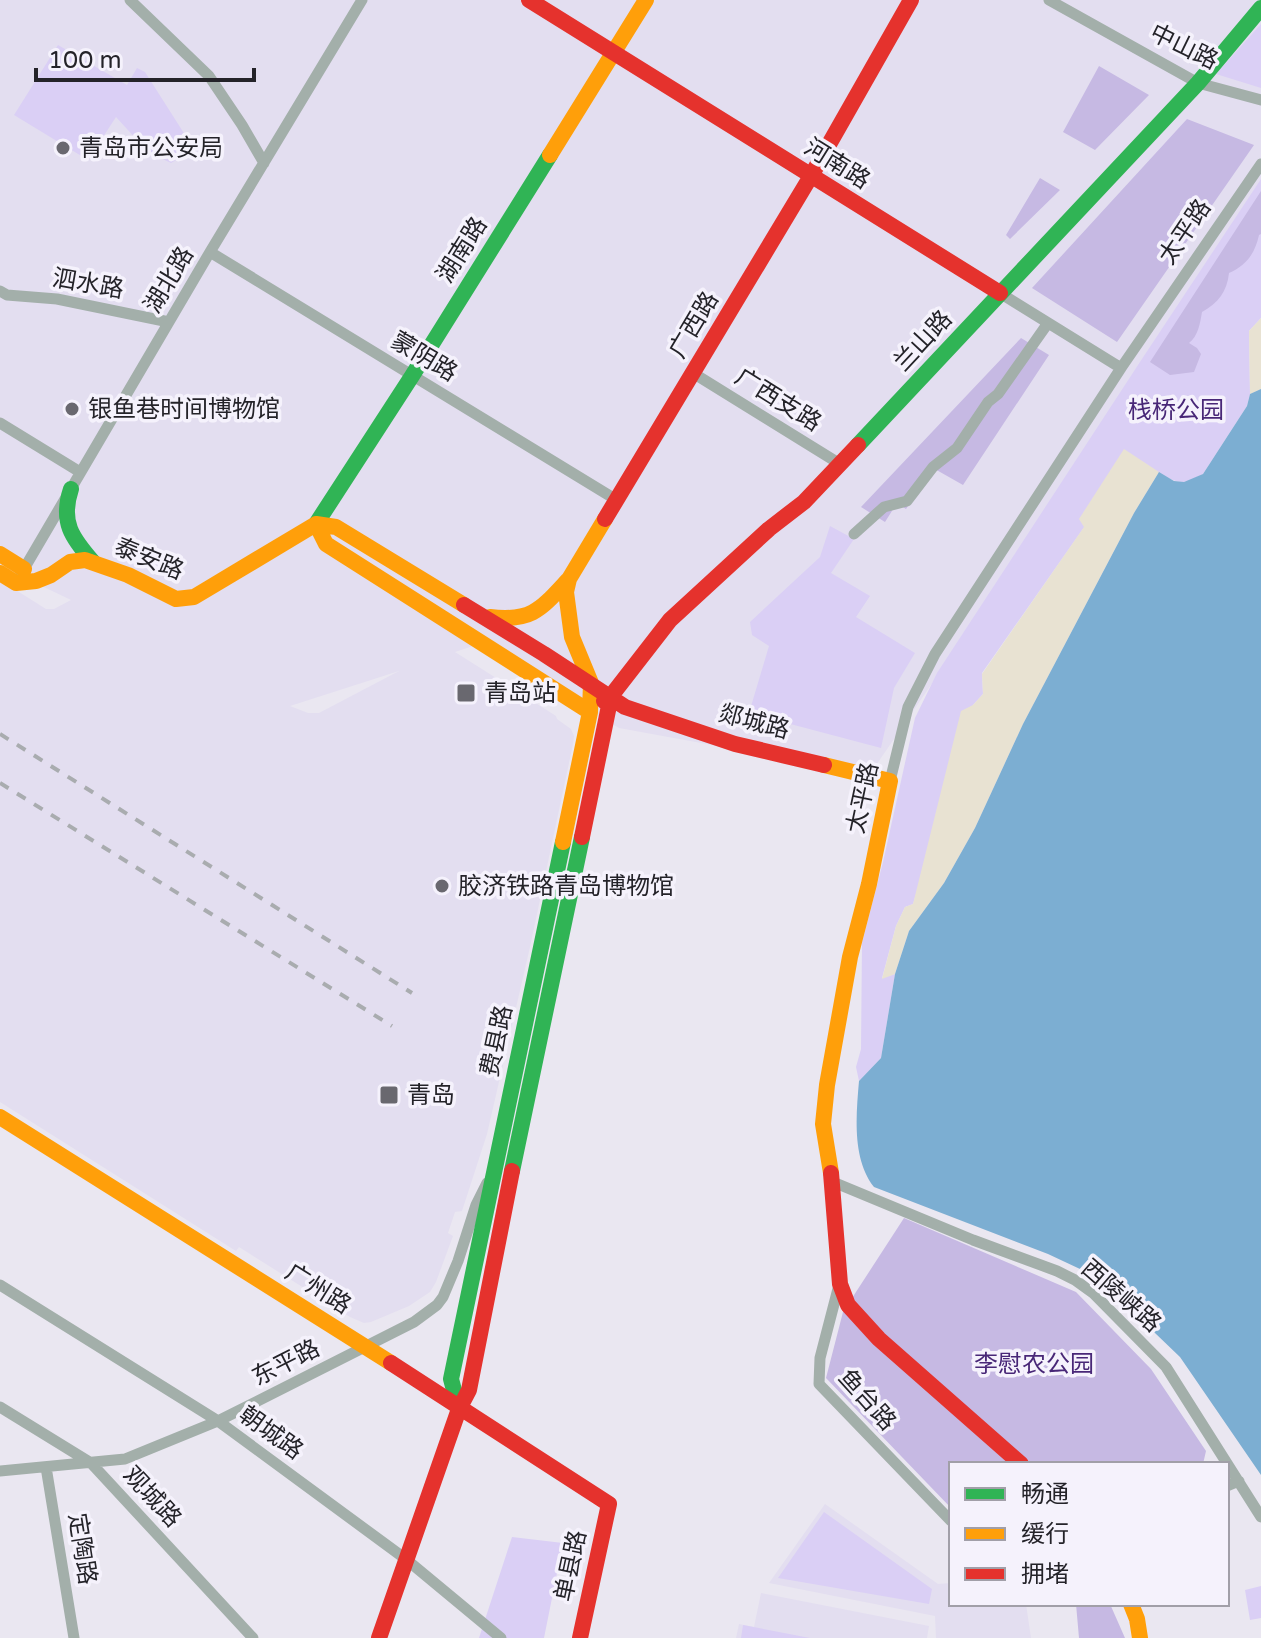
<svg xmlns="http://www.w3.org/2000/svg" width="1261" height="1638" viewBox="0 0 1261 1638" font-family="'Varela Round','Noto Sans SC',sans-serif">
	<rect width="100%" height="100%" fill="#eae7f1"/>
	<path fill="#e3def0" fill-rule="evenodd" d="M 0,0 L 1261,0 L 1261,216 L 1156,356 L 870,774 L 619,728 L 476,645 L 455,652 L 556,716 L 557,719 L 571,729 L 574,736 L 573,744 L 530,947 L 487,1134 L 462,1211 L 455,1212 L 448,1233 L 453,1236 L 436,1282 L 430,1292 L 409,1306 L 371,1322 L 364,1323 L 350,1317 L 239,1247 L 236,1251 L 0,1102 L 0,580 L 46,609 L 54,609 L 71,600 L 0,566 ZM 399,671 L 319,713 L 308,713 L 290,706 Z
		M 825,1504 L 938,1584 L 951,1583 L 951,1604 L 1026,1604 L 1031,1638 L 936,1638 L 935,1616 L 769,1583 Z
		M 761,1593 L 929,1626 L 927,1638 L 736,1638 L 739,1624 L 754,1627 Z"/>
	<path fill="#dacff5" d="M 1261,24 L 1261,88 L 1216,74 Z
		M 58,45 L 127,85 L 137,68 L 145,72 L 194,149 L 171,163 L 148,152 L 116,117 L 88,160 L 14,115 Z
		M 1261,179 L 1261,318 L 1249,331 L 1250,394 L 1247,406 L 1203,474 C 1197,477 1191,481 1184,482 C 1169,484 1138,458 1124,450 L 1085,526 L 982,673 L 983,694 L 973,705 L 913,904 L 905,907 L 896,926 L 882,978 L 895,974 L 881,1058 L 859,1081 L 856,1067 L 861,1049 L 862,943 L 883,862 L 915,718 L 937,673 L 1138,365 Z
		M 830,526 L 854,539 L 831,573 L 870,596 L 856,617 L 915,653 L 894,688 L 881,748 L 749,713 L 769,646 L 752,635 L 750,622 L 820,557 Z
		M 824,1512 L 932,1589 L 929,1604 L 778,1578 Z
		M 512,1537 L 563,1543 L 544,1638 L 479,1638 Z
		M 1261,1586 L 1261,1618 L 1250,1620 L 1245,1590 Z
		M 743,1625 L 810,1638 L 741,1638 Z"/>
	<path fill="#c6b9e3" d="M 1099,66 L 1149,95 L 1095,150 L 1063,132 Z
		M 1187,119 L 1254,145 L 1117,342 L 1032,288 Z
		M 1040,178 L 1060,190 L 1010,239 L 1006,235 Z
		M 1261,191 L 1261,234 L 1259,235 C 1255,253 1247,265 1229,273 C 1227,292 1218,303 1202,312 C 1200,324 1198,336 1189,343 L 1197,348 L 1201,354 L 1194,372 L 1170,375 L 1150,362 Z
		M 1021,338 L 1049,355 L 963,485 L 933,468 L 906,509 L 897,503 L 885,522 L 861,507 Z
		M 904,1218 L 1076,1292 L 1151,1369 L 1206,1451 L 1203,1464 L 951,1464 L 951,1508 L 826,1378 L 843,1312 Z
		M 1076,1604 L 1110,1604 L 1125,1638 L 1079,1638 Z"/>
	<path fill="#e8e2d2" d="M 1261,318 L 1261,389 L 1250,394 L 1249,331 Z
		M 1124,449 L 1159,472 L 1134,513 L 1023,724 L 975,828 L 944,883 L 909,931 L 895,974 L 882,979 L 896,926 L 905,907 L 913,904 L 961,711 L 973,705 L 983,694 L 982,674 L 1084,527 L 1079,519 Z"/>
	<path fill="#7caed2" d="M 1261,389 L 1261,1475 L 1180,1357 L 1106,1286 L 1080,1269 L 1048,1254 L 874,1187 C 852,1159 856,1116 859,1081 L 881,1058 L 895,974 L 909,931 L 944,883 L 975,828 L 1023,724 L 1134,513 L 1159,472 L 1174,481 L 1184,482 L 1203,474 L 1247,406 L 1250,394 Z"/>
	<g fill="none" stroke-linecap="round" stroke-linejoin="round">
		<path stroke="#a3afaa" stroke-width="11" d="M 130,0 L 209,76 L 242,125 L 264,163
			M 1049,0 L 1198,83 L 1261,100
			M 210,252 L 615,499
			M 0,291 L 7,295 L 57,299 L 169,322
			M 1000,293 L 1121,368
			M 693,373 L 840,464
			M 0,423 L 80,472
			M 854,534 L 884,507 L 907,501 L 933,467 L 957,448 L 988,402 L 998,394 L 1048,323
			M 21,574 L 210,252 L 362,0
			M 890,781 L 908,707 L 935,654 L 1121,368 L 1261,164
			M 833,1182 L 973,1240 L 1057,1271 L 1075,1280 L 1093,1293 L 1166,1367 L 1261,1517
			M 0,1285 L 218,1421 L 407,1560 L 501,1638
			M 839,1285 L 820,1358 L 819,1384 L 951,1521
			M 0,1407 L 91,1463 L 253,1638
			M 46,1467 L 74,1638
			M 0,1471 L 125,1459 L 218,1421 L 414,1322 L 437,1305 L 443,1297 L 458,1261 L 476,1205 L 487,1183
			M 1227,1486 L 1239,1481"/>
		<path stroke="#30b455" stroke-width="16" d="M 858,445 L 1198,83 L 1261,8
			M 71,489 C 60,522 72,538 93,562
			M 316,524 L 412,376 L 550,155
			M 512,1171 L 582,837
			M 459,1409 L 451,1379 L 563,842"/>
		<path stroke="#ff9f0a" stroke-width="16" d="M 550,155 L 646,0
			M 316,524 L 326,544 L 590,712
			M 0,554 L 24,569
			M 0,573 L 16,583 L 36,581 L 51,575 L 70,562 L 85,560 L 128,575 L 176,599 L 194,597 L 316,524 L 336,527 L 464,605
			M 490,617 C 532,622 541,609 568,580
			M 824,765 L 890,781 L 869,884 L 850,957 L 827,1085 L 823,1124 L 831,1173
			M 563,842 L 590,712 L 591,683 L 572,637 L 566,592 L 569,579 L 605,519
			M 0,1117 L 391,1363
			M 1131,1604 L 1137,1619 L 1140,1638"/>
		<path stroke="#e5322d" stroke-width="16" d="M 529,0 L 1000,293
			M 605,519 L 811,176 L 911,0
			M 464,605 L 544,654 L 625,707 L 735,744 L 824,765
			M 604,701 L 611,696 L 670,620 L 769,529 L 804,502 L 858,445
			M 582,837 L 611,696
			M 831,1173 L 840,1284 L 848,1305 L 879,1339 L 1021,1464
			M 391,1363 L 609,1504 L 580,1638
			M 379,1638 L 459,1409 L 469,1390 L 512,1171"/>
		<path stroke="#a9acaf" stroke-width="4" stroke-dasharray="10 10" stroke-linecap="butt" d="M 0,734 L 412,993
			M 0,783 L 392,1026"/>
	</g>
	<g fill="#69686f" stroke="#f5f2fc" stroke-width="3">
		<circle cx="63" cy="148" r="8"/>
		<circle cx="72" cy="409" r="8"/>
		<rect x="456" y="683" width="20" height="20" rx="4"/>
		<circle cx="442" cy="886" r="8"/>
		<rect x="379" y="1085" width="20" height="20" rx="4"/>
	</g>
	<g text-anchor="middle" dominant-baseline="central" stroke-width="7" stroke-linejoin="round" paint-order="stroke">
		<g font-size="24" fill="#242329" stroke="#f5f2fc">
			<text transform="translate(1184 47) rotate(26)">中山路</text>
			<text transform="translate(837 164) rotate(32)">河南路</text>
			<text transform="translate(1185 232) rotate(-56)">太平路</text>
			<text transform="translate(462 250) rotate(-58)">湖南路</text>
			<text transform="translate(169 280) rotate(-59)">湖北路</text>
			<text transform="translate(88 284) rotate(10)">泗水路</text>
			<text transform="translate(694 325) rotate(-59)">广西路</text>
			<text transform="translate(923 341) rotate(-47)">兰山路</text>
			<text transform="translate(424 357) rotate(31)">蒙阴路</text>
			<text transform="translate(778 400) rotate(32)">广西支路</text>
			<text transform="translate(149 559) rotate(22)">泰安路</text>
			<text transform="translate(754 722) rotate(15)">郯城路</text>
			<text transform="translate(863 798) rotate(-78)">太平路</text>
			<text transform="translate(497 1041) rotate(-78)">费县路</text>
			<text transform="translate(318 1289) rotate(32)">广州路</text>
			<text transform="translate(1121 1296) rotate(41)">西陵峡路</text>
			<text transform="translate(286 1363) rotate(-27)">东平路</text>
			<text transform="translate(867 1400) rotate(48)">鱼台路</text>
			<text transform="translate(271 1433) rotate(36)">朝城路</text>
			<text transform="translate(152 1497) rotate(47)">观城路</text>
			<text transform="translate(82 1549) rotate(81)">定陶路</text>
			<text transform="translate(571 1566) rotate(-78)">单县路</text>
		</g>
		<g font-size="24" fill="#242329" stroke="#f5f2fc" text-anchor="start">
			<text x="79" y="148">青岛市公安局</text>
			<text x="88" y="409">银鱼巷时间博物馆</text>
			<text x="484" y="693">青岛站</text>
			<text x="458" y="886">胶济铁路青岛博物馆</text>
			<text x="407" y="1095">青岛</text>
		</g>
		<g font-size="24" fill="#482777" stroke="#f5f2fc">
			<text x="1176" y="410">栈桥公园</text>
			<text x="1034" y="1364">李慰农公园</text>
		</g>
	</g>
	<rect x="949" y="1462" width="280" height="144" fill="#f5f2fc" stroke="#a19fa8" stroke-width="2"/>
	<rect x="965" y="1488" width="40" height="12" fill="#30b455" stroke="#a19fa8" stroke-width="2"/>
	<text x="1021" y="1502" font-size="24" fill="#242329">畅通</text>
	<rect x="965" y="1528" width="40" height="12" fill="#ff9f0a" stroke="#a19fa8" stroke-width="2"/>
	<text x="1021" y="1542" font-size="24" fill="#242329">缓行</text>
	<rect x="965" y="1568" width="40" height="12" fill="#e5322d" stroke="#a19fa8" stroke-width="2"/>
	<text x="1021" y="1582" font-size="24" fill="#242329">拥堵</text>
	<path d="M36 68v12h218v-12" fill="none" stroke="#242329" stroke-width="4"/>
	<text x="48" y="68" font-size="24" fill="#242329" stroke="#f5f2fc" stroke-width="6" paint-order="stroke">100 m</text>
</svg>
